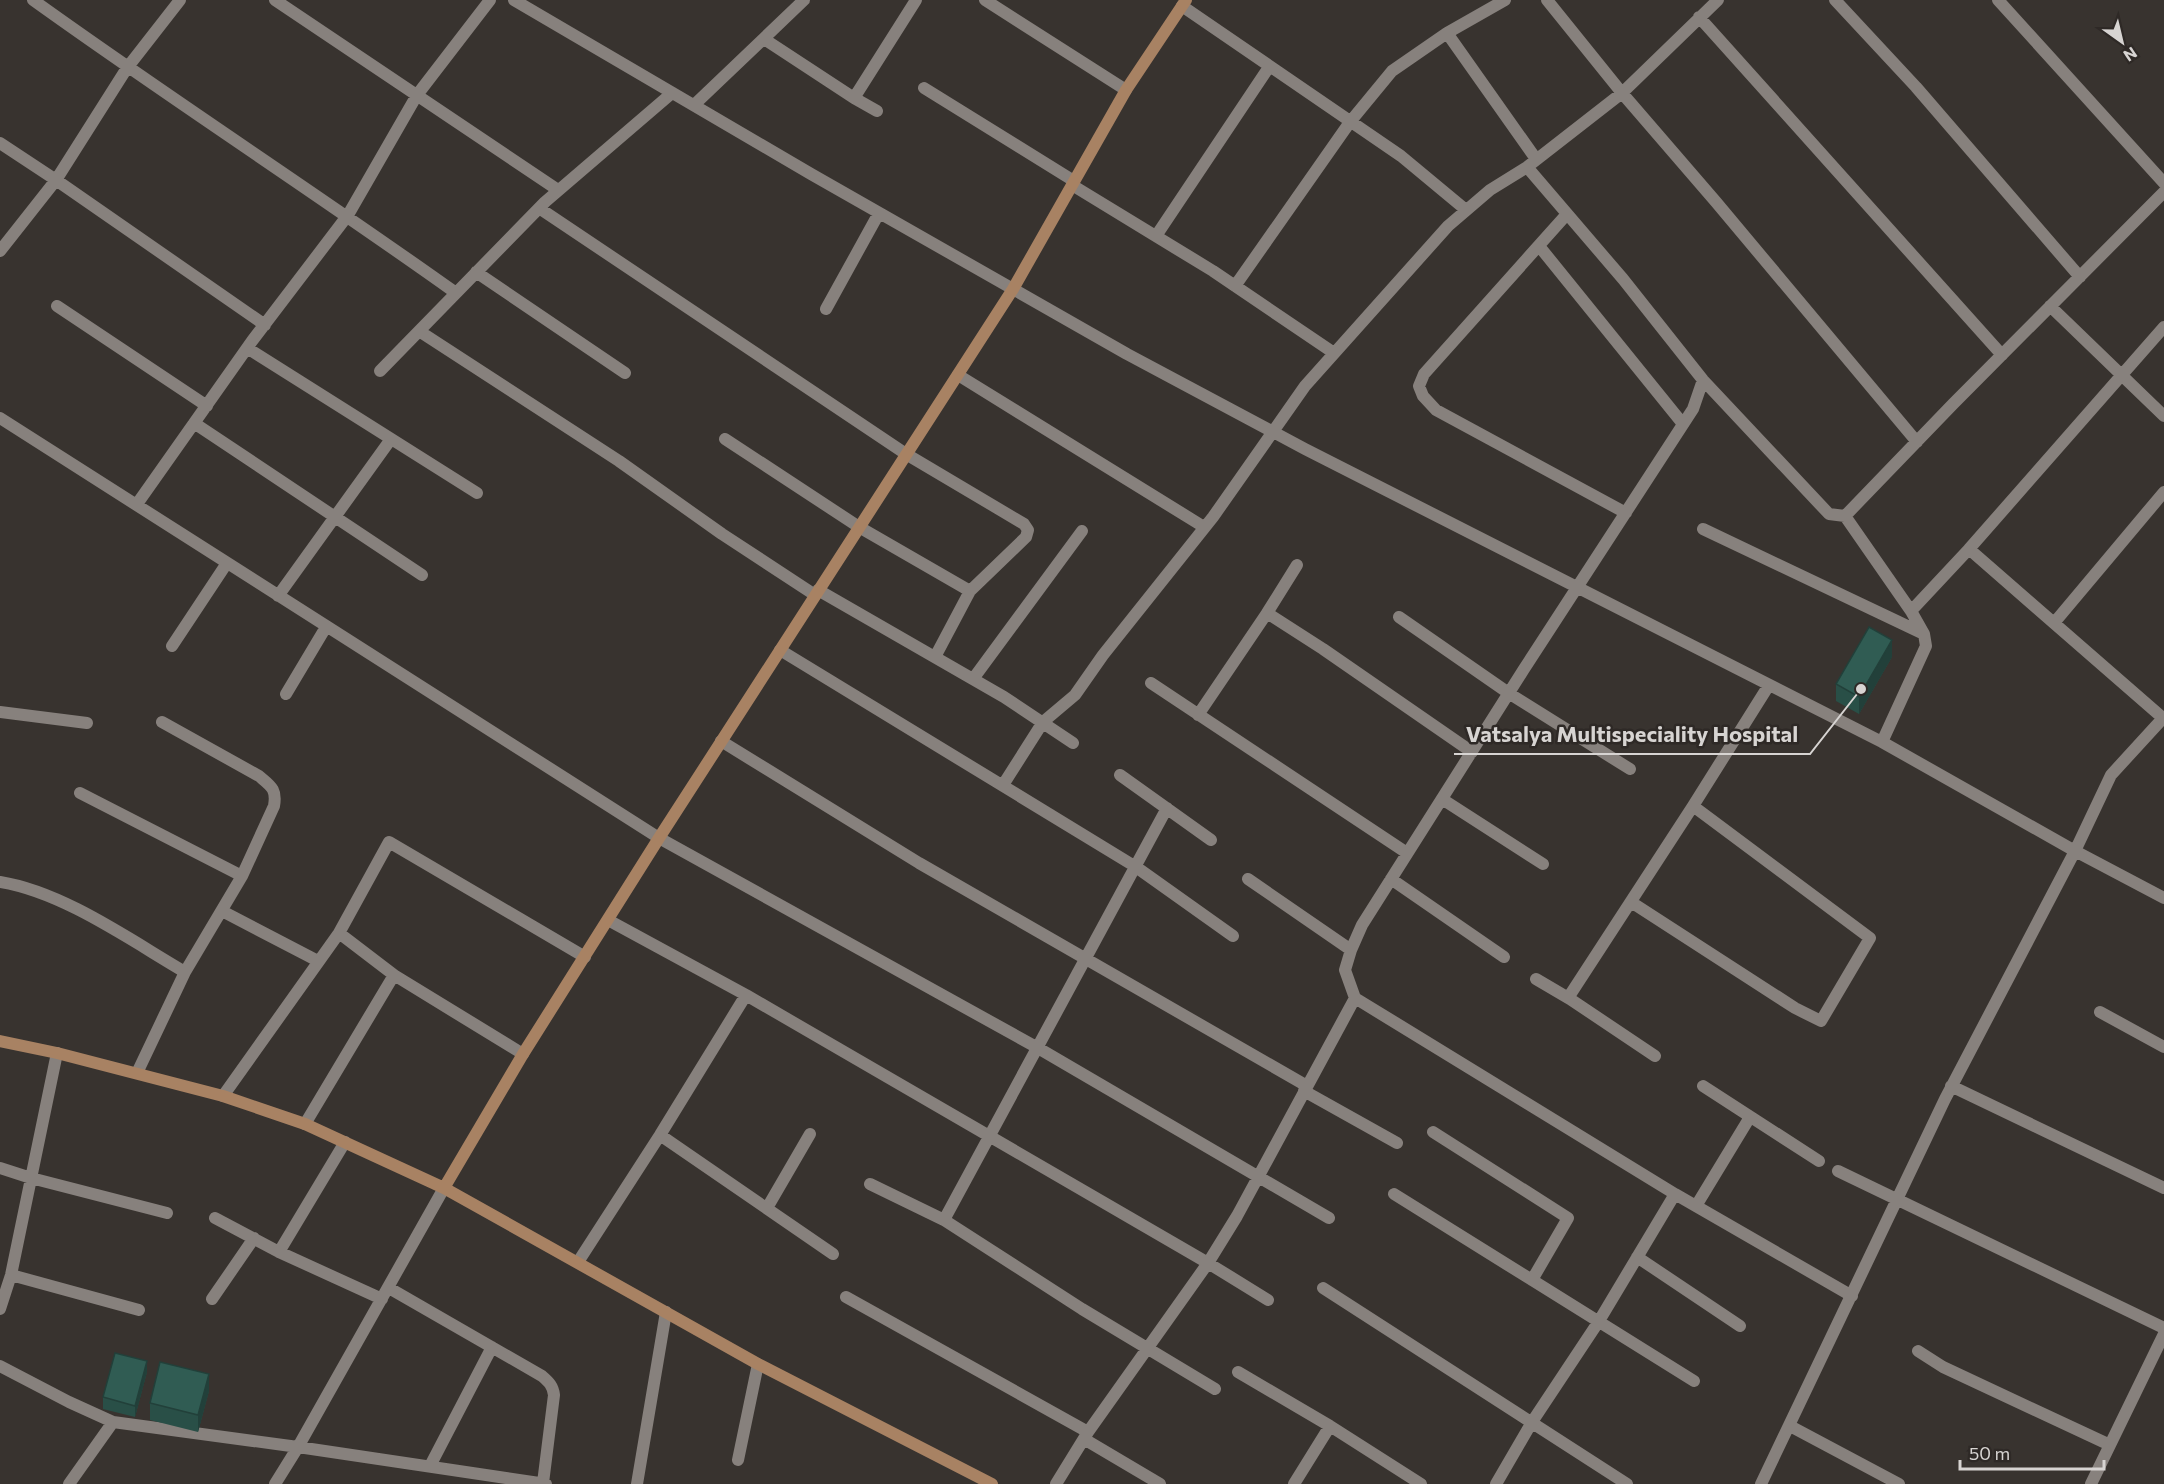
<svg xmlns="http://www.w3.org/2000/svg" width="2164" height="1484" viewBox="0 0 2164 1484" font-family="Commissioner,sans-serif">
	<rect width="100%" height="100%" fill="#38332f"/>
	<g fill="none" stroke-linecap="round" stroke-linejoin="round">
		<path stroke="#87817d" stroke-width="12" d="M 33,0 C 172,100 316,193 456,293
			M 275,0 L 558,190
			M 514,0 L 811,174 L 1127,354 L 1305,449 L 1882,742 L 2075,851 L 2164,898
			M 985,0 L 1126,90
			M 1547,0 L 1622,93 L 1716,202 L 1917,442
			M 1835,0 L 1916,87 L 2080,277
			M 1998,0 L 2164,183
			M 1182,6 L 1401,156 L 1466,210
			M 1699,17 L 2002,355
			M 1447,33 L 1536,159
			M 764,39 L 854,98 L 877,111
			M 924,88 L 1074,181
			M 854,98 L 916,0
			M 694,105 L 804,0
			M 0,143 L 56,180 L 265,325
			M 1527,167 L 1623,279 L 1703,380 L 1829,514 L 1845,516 L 1911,611 L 1924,634 L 1926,646 L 1882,742
			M 1072,185 L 1213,271 L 1334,353
			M 539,208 L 906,454 L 1024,524 L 1028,530 L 1026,537 L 970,591 L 935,657
			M 1567,214 L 1424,374 L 1419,386 L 1423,396 L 1436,410 L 1626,513
			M 1156,236 L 1269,67
			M 1539,246 L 1683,424
			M 0,251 L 56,180 L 127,68 L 180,0
			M 476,272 L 625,373
			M 1235,286 L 1350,122 L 1392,71 L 1447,33 L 1505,0
			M 57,306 L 207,406
			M 2050,306 L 2164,416
			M 826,309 L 879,213
			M 419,331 L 619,461 L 722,534 L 815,595
			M 247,348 L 477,493
			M 380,371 L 545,202 L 672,93
			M 958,375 L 1204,527
			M 1703,380 L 1693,409 L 1524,669 L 1362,925 L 1351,950 L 1345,970 L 1355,998 L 1675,1194 L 1852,1296
			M 0,418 L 659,838 L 1038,1048 L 1329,1218
			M 194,423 L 422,575
			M 725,439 L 859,527 L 970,591
			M 137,504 L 252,341 L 348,215 L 417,95 L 490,0
			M 1845,516 L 1953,404 L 2164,192
			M 1703,529 L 1924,634
			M 1969,549 L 2164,719
			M 818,590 L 1004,697 L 1073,743
			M 278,596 L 391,439
			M 1911,611 L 1969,549 L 2164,327
			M 1267,613 L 1297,565
			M 1399,617 L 1510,694 L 1630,769
			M 2054,623 L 2164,492
			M 172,646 L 227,563
			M 780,650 L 1136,867 L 1233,936
			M 973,679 L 1082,531
			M 1151,683 L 1407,853
			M 286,694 L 326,627
			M 0,712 L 87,723
			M 1198,715 L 1267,613 L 1323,649 L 1472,752
			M 721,741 L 919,863 L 1307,1086
			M 1120,775 L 1211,840
			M 1003,785 L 1043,722 L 1075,695 L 1103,655 L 1213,517 L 1305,386 L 1448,226 L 1490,190 L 1527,167 L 1622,93 L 1718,0
			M 80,793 L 242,876
			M 1442,799 L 1543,864
			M 1248,879 L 1351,950
			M 1391,879 L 1504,957
			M 0,882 C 63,892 130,940 185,972
			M 1631,902 L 1795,1008 L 1821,1021 L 1870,938 L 1693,806
			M 222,911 L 318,961
			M 608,920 L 746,995 L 1208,1263 L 1268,1300
			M 339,933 L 394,975 L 523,1054
			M 1536,979 L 1570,999 L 1655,1056
			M 1568,998 L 1693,806 L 1769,685
			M 2100,1012 L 2164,1047
			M 137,1073 L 185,972 L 242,876 L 274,806 C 277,789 271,786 259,776 L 162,722
			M 1703,1086 L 1819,1161
			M 1951,1086 L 2164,1188
			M 1304,1091 L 1397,1143
			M 223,1096 L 339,933 L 389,842 L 585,957
			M 305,1124 L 394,975
			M 1433,1132 L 1568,1218 L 1532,1280
			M 660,1135 L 833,1254
			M 0,1168 L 31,1178 L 167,1213
			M 1838,1171 L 2164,1328
			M 870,1184 L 944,1220 L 1082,1309 L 1215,1389
			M 1394,1194 L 1694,1381
			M 1696,1206 L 1750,1117
			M 767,1208 L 810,1134
			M 215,1218 L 279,1252 L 382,1299
			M 944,1220 L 1167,808
			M 279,1252 L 345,1142
			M 1637,1257 L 1740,1326
			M 578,1262 L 660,1135 L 746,995
			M 11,1275 L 139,1310
			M 389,1288 L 542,1376 C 549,1382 553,1386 554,1395 L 543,1483
			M 1323,1288 L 1627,1484
			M 846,1297 L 1088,1432
			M 212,1299 L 254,1238
			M 0,1309 L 11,1275 L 57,1053
			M 1918,1351 L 1943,1367 L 2110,1445
			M 0,1366 L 69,1402 L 113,1422 L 298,1447 L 546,1484
			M 1238,1372 L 1330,1426 L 1421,1484
			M 1790,1426 L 1899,1484
			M 1084,1439 L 1160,1484
			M 738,1460 L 758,1364
			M 430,1466 L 492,1347
			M 69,1484 L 113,1422
			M 275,1484 L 298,1447 L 444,1188
			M 637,1484 L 666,1312
			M 1056,1484 L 1088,1432 L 1208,1263 L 1237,1216 L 1355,998
			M 1294,1484 L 1330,1426
			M 1496,1484 L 1532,1422 L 1599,1321 L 1675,1194
			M 1761,1484 L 1945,1099 L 2075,851 L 2111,775 L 2164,717
			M 2091,1484 L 2164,1334"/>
		<path stroke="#a88263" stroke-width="12" d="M 0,1041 L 57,1053 L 223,1096 L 305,1124 L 444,1188 L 758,1364 L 992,1484
			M 444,1188 L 523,1054 L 659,838 L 1013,289 L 1126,90 L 1186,0"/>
	</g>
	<path fill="#294f47" d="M 1892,657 L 1859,714 L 1836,701 L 1836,684 Z
		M 147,1372 L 135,1417 L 103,1409 L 103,1397 Z
		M 209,1391 L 198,1432 L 150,1420 L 150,1403 Z"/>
	<path fill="#22403a" d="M 1892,640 L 1892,657 L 1859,714 L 1859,697 Z
		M 147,1361 L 147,1372 L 135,1417 L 135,1406 Z
		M 209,1374 L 209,1391 L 198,1432 L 198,1415 Z"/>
	<path fill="#305c53" stroke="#22403a" stroke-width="1.5" d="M 1869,627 L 1892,640 L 1859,697 L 1836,684 Z
		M 115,1353 L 147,1361 L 135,1406 L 103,1397 Z
		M 160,1362 L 209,1374 L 198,1415 L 150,1403 Z"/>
	<path fill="none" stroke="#d7d4d2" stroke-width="2" d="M1861 689L1810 754H1454"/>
	<circle fill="#d7d4d2" stroke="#2e2926" stroke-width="2" cx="1861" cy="689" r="6"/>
	<g font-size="22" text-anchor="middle" font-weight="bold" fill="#d7d4d2" stroke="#2e2926" stroke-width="5" stroke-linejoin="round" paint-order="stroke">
		<text x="1632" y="742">Vatsalya Multispeciality Hospital</text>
	</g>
	<g transform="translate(2122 42) rotate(146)" stroke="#2e2926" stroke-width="4.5" paint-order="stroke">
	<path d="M0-4.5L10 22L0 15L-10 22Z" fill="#d7d4d2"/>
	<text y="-9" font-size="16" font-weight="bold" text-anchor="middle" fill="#d7d4d2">N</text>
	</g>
	<path d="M1960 1460v9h144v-9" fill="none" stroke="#d7d4d2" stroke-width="3"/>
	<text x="1969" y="1460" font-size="18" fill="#d7d4d2" stroke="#2e2926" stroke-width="4.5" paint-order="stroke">50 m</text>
</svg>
